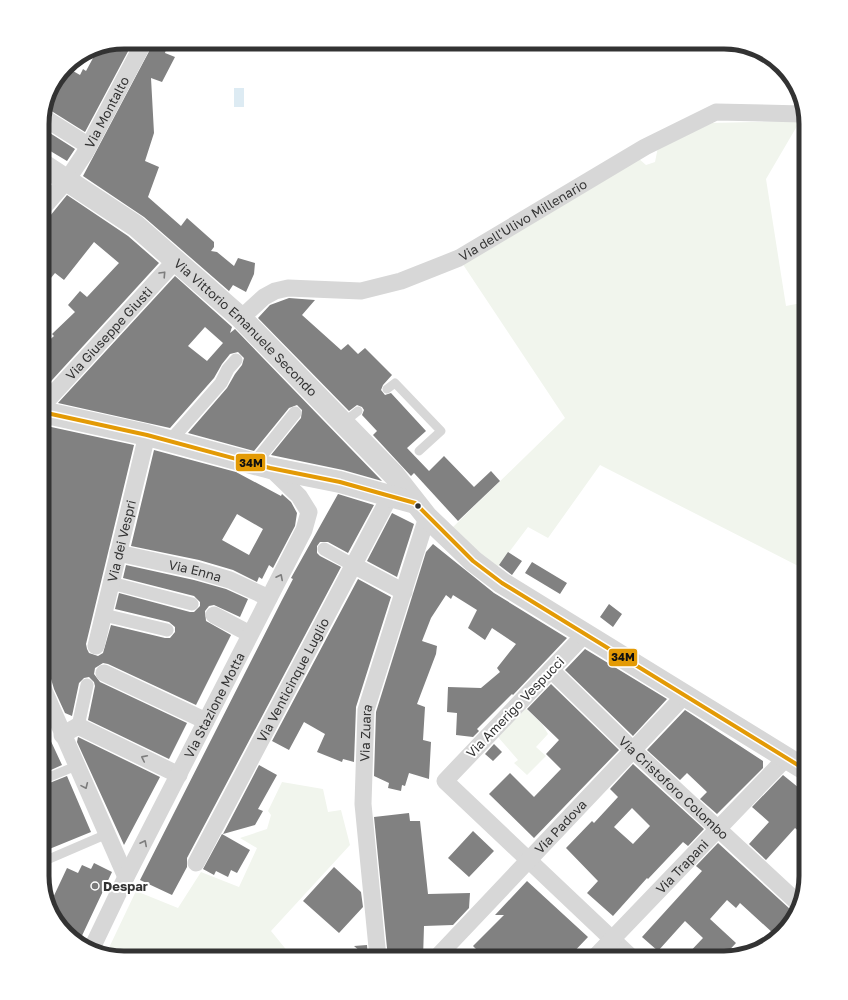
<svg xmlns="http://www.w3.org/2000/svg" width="848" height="1000" viewBox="0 0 848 1000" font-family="'Golos Text',sans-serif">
	<rect width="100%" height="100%" fill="#fff"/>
	<path fill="#f1f5ed" d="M 800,121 L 766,179 L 786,306 L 806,302 L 806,570 L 600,465 L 548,538 L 528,527 L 497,568 L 452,528 L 565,418 L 462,263 L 638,158 L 646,165 L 655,162 L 658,147 L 712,123 Z
		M 525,708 L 542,724 L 548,734 L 536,747 L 546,756 L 527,775 L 514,763 L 518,760 L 498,737 Z
		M 282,782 L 323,789 L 328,812 L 341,810 L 350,845 L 271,931 L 293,958 L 124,958 L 106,954 L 136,891 L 178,908 L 201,872 L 239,887 L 257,848 L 240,838 L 267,829 L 271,815 L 268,811 Z"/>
	<path fill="#ddebf3" d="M 234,88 L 244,88 L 244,107 L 234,107 Z"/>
	<path fill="#818181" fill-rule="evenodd" d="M 124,42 L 133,42 L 85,132 L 45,107 L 50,88 L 66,67 L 80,75 L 83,69 L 86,71 L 99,47 Z
		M 154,42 L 168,42 L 165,53 L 175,57 L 162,82 L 151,78 L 154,133 L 145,161 L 159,167 L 148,197 L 181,226 L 187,218 L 214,242 L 214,247 L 211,251 L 217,252 L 234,266 L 238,258 L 255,263 L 254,274 L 246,292 L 233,285 L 229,291 L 144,217 L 83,176 Z
		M 42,128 L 75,149 L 67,161 L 42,146 Z
		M 42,179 L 50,184 L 42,193 Z
		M 67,195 L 128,236 L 159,263 L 42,391 L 42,351 L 44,345 L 54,336 L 52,334 L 75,312 L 68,305 L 80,291 L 87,297 L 119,263 L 94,242 L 64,280 L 55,273 L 42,289 L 42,219 L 50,216 Z
		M 175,276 L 232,327 L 230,333 L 235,329 L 382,481 L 343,470 L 271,455 L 301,418 L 302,410 L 297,405 L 289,408 L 254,451 L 188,433 L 227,388 L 235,374 L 242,365 L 244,358 L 238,352 L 230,354 L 222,364 L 214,378 L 170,428 L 58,403 ZM 205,327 L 223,343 L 207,361 L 188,346 Z
		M 289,298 L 315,300 L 302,315 L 341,350 L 348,344 L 358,354 L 365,348 L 392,375 L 383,385 L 381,390 L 385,395 L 391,393 L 426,431 L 407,448 L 429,471 L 444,456 L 474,487 L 491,471 L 500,481 L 458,521 L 414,473 L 411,476 L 373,435 L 377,431 L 362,415 L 364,410 L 362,407 L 357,405 L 349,411 L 258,318 L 270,305 Z
		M 42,425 L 134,445 L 86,644 L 87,649 L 89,653 L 98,656 L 103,653 L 111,625 L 165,638 L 170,638 L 175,632 L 175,627 L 169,622 L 115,609 L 119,593 L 190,612 L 194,612 L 200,606 L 200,602 L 194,596 L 123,578 L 126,565 L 194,580 L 226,589 L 248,599 L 240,617 L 214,605 L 209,606 L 205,611 L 206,621 L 231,635 L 196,705 L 108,664 L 103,663 L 95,668 L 94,674 L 100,682 L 187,723 L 169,759 L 88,720 L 95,686 L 94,682 L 89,677 L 84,678 L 79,683 L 72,716 L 65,713 L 54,689 L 46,662 L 42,661 Z
		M 154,450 L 236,472 L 281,496 L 282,494 L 291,502 L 297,513 L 295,526 L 273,568 L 269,565 L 262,579 L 259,577 L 257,582 L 233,570 L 199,560 L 131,546 ZM 237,514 L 263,529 L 249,555 L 222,540 Z
		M 338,494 L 374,505 L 348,553 L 328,542 L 320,542 L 317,546 L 317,553 L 320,556 L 341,567 L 187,858 L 187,867 L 172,895 L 140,880 L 282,600 L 293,579 L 291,578 Z
		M 392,513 L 414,524 L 397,577 L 367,561 Z
		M 433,544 L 494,593 L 567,638 L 513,695 L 512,694 L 477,729 L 479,731 L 473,737 L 456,735 L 457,713 L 447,712 L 448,687 L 481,688 L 500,672 L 497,668 L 516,644 L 492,628 L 485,640 L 468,628 L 477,610 L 453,595 L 451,599 L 446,595 L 431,618 L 422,641 L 437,646 L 436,654 L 417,704 L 425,707 L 423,740 L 431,742 L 429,779 L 409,773 L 405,786 L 402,785 L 401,791 L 388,788 L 389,783 L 374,776 L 376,712 L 426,552 Z
		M 508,552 L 522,561 L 512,575 L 499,565 Z
		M 532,562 L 567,583 L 560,594 L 525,573 Z
		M 358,579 L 391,597 L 356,707 L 354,762 L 343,759 L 342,762 L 317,752 L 325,734 L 304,722 L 289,750 L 272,741 Z
		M 609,604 L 622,614 L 613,627 L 600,617 Z
		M 585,649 L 667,699 L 633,736 L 565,670 Z
		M 551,684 L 619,750 L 534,838 L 489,794 L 510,773 L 534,797 L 561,769 L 546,754 L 559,740 L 527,709 Z
		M 685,710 L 763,761 L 763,768 L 717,814 L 700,799 L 707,792 L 687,773 L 680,780 L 647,750 Z
		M 42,722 L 62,765 L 42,774 Z
		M 78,737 L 160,777 L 124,845 L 77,742 Z
		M 494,744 L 502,752 L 493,761 L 485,754 Z
		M 633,764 L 704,829 L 688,846 L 683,842 L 648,879 L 647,878 L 613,916 L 587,893 L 598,881 L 566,848 L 592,821 L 594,823 L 618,797 L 610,789 ZM 632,808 L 650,826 L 633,844 L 614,827 Z
		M 259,765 L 277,775 L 258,809 L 263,811 L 255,825 L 223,834 Z
		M 783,775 L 799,788 L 806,782 L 806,826 L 800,832 L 795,828 L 766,860 L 749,844 L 769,822 L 752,807 Z
		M 67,776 L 91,832 L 42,852 L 42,786 Z
		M 409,813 L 410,821 L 420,821 L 428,894 L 470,893 L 469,908 L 453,925 L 424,926 L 423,958 L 388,958 L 374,817 Z
		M 473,831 L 494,851 L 469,877 L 448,858 Z
		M 222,834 L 250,850 L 237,873 L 231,870 L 228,877 L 216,871 L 214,875 L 203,869 Z
		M 718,843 L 791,910 L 797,913 L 786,926 L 784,924 L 774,934 L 740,903 L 736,908 L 727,900 L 710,919 L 736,943 L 722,958 L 684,958 L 703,938 L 685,921 L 658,951 L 642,937 L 702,871 L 696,866 Z
		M 94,863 L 112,872 L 79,942 L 59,926 L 51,902 L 67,868 L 78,873 L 82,865 L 91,869 Z
		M 334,867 L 361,892 L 363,907 L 339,933 L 303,901 Z
		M 527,881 L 588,937 L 568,958 L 485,958 L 473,946 L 504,915 L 495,915 Z
		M 367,945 L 368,958 L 354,946 Z"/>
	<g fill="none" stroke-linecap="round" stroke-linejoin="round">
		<path stroke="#d7d7d7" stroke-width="9" d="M 387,389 L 395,383 L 441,431 L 419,451
			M 343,423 L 358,411
			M 42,780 L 76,766
			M 42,862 L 107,834"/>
		<path stroke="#d7d7d7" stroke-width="13" d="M 170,441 L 221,383 L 228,369 L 236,360
			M 254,464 L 295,413
			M 324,549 L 353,565
			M 111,583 L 192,604
			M 104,615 L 167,630
			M 78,726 L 87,685"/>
		<g stroke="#d7d7d7" stroke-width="17">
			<path d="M 43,117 L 89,146"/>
			<path id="s1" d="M 42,209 L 67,180 L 85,153 L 144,42"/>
			<path id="s2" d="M 241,318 L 264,297 L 275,291 L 288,288 L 361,291 L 401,281 L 459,258 L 645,147 L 716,112 L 803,114"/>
			<path id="s3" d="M 42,406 L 176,260"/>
			<path id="s4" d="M 118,553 L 196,570 L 230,580 L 269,598"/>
			<path d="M 353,565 L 404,592"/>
			<path d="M 214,615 L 250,634"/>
			<path d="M 586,633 L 445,781 L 632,958"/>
			<path id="s5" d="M 96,646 L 147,435"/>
			<path id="s6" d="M 551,670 L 633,750 L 798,903"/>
			<path d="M 104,673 L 206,721"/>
			<path d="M 42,686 L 126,877"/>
			<path d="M 62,735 L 78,726 L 179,775"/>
			<path id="s7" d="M 196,863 L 390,496"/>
			<path id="s8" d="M 91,950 L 126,877 L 304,530 L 309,512 L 299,496 L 270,468"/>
			<path id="s9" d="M 378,958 L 363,804 L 366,710 L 427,517"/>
			<path id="s10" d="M 436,958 L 685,695"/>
			<path id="s11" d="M 594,958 L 786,758"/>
		</g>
		<g stroke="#d7d7d7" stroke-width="22">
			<path id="s12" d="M 42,164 L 136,226 L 241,318 L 394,475 L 427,517 L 473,561 L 502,583 L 806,770"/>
			<path d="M 42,412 L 147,435 L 270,468 L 340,482 L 415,503"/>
		</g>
		<defs>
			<path id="bus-1" d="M 42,412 L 147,435 L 270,468 L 340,482 L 415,503 L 473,561 L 502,583 L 806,770"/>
		</defs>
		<use href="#bus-1" stroke="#fff" stroke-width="7"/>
		<use href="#bus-1" stroke="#e39a05" stroke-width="4"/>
	</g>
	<defs><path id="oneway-chevron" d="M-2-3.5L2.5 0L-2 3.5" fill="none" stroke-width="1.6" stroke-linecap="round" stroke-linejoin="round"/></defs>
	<g stroke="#7d7d7d">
		<use href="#oneway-chevron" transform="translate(163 274) rotate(-47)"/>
		<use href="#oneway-chevron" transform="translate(280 577) rotate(-63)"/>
		<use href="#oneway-chevron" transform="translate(144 758) rotate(-154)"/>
		<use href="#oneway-chevron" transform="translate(85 786) rotate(66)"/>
		<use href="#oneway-chevron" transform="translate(144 843) rotate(-63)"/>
	</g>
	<circle fill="#333" stroke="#fff" stroke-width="1.5" cx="418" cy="506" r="3.5"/>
	<circle fill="#7a7a7a" stroke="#fff" stroke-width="1.5" cx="95" cy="886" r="4"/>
	<g text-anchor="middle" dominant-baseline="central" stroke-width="4" stroke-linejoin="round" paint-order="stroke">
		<g font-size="13" fill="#333" stroke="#fff">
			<text stroke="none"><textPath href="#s1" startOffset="117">Via Montalto</textPath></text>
			<text stroke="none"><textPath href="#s2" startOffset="308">Via dell'Ulivo Millenario</textPath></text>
			<text stroke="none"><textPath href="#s12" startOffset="262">Via Vittorio Emanuele Secondo</textPath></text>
			<text stroke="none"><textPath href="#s3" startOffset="99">Via Giuseppe Giusti</textPath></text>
			<text stroke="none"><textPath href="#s5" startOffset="108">Via dei Vespri</textPath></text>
			<text stroke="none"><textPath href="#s4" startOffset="79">Via Enna</textPath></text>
			<text stroke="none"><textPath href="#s7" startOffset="207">Via Venticinque Luglio</textPath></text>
			<text stroke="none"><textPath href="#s8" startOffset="274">Via Stazione Motta</textPath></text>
			<text transform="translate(515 707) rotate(-46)">Via Amerigo Vespucci</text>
			<text stroke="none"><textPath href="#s9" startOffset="226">Via Zuara</textPath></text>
			<text stroke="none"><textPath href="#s6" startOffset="170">Via Cristoforo Colombo</textPath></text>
			<text stroke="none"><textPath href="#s10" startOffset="181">Via Padova</textPath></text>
			<text stroke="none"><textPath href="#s11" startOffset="127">Via Trapani</textPath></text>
		</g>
		<g font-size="13" font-weight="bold" fill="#333" stroke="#fff" text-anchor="start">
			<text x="103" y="886">Despar</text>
		</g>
	</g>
	<path d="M0 0H848V1000H0ZM124 49H724A75 75 0 0 1 799 124V876A75 75 0 0 1 724 951H124A75 75 0 0 1 49 876V124A75 75 0 0 1 124 49Z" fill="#fff" fill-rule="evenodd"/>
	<path fill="none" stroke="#333" stroke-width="5" d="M124 49H724A75 75 0 0 1 799 124V876A75 75 0 0 1 724 951H124A75 75 0 0 1 49 876V124A75 75 0 0 1 124 49Z"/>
	<g stroke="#fff" stroke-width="1.5">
		<rect x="235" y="453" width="31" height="19" rx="4" fill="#e39a05"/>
		<rect x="608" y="648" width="30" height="19" rx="4" fill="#e39a05"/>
	</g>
	<g font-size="11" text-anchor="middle" font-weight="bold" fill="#111">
		<text x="251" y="467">34M</text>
		<text x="623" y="661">34M</text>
	</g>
</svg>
